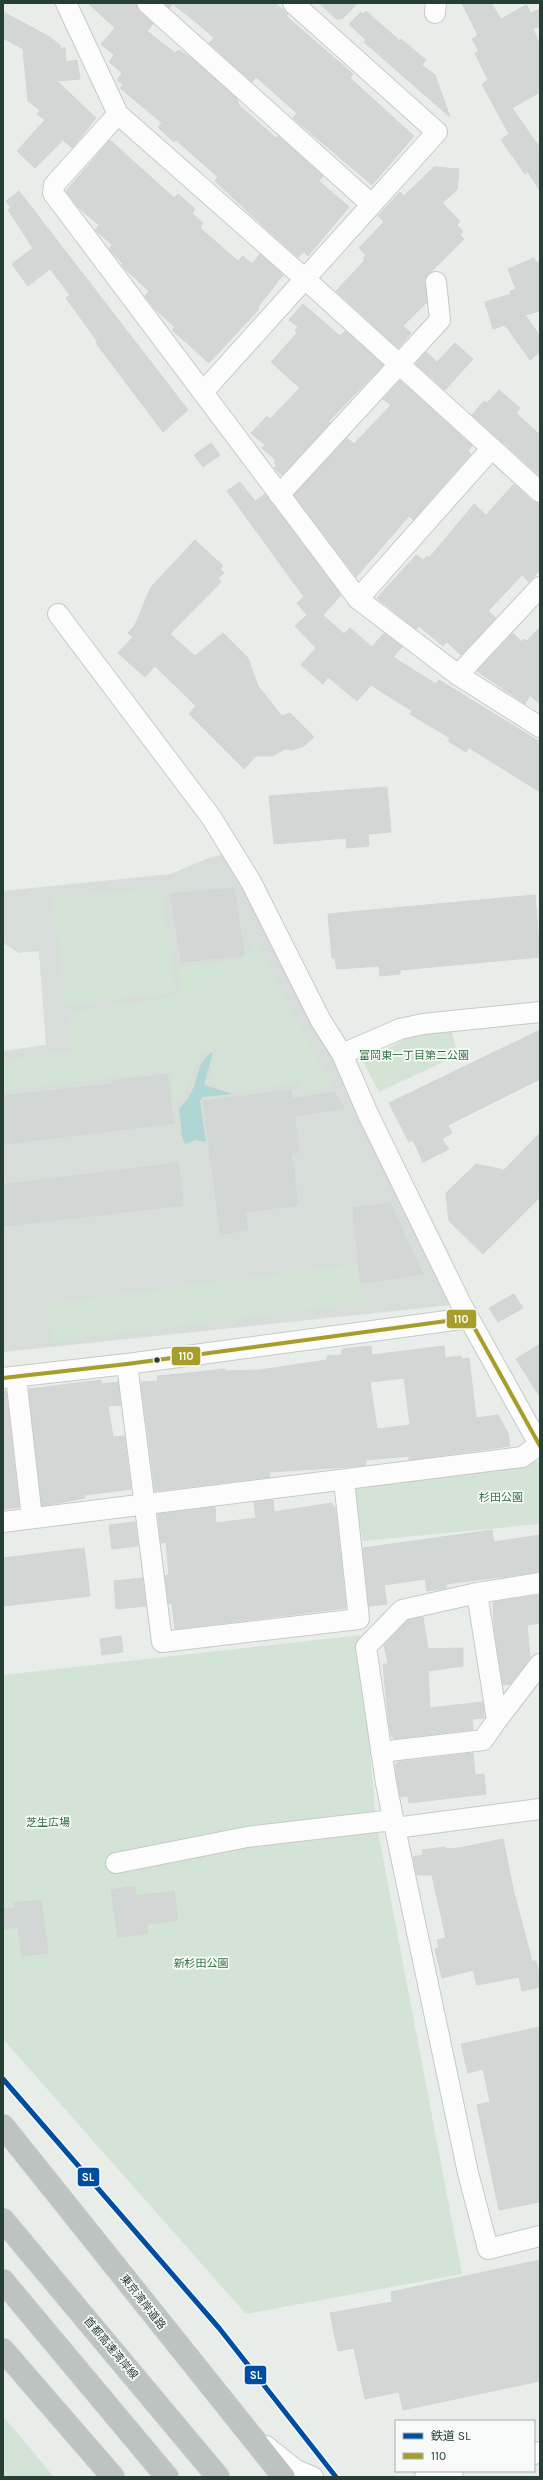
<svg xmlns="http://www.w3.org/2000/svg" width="543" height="2480" viewBox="0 0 543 2480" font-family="Karla,'Noto Sans JP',sans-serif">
	<rect width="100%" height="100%" fill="#e8edea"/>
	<path fill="#d7ddd9" d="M 224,854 L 251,882 L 461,1304 L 3,1352 L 3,1051 L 46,1045 L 39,951 L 19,953 L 3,943 L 3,891 L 171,874 L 206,859 Z"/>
	<path fill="#d3e4d6" d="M 161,887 L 176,992 L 66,1005 L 53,898 Z
		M 257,942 L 332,1087 L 303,1093 L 299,1082 L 239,1092 L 209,1084 L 217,1049 L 203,1050 L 181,1100 L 173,1101 L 171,1070 L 3,1091 L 3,1061 L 73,1050 L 69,1012 L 181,996 L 177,967 L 238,960 L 250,954 Z
		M 451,1029 L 458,1055 L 379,1092 L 363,1062 L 407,1038 Z
		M 357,1264 L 362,1303 L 52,1342 L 47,1304 Z
		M 536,1460 L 540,1464 L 540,1524 L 363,1541 L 351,1483 L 529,1463 Z
		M 360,1635 L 376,1821 L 462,2274 L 246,2314 L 3,2039 L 3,1675 Z
		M 3,2416 L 54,2477 L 3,2477 Z"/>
	<path fill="#afd5d5" d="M 213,1052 L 204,1085 L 233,1094 L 202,1097 L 200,1101 L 206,1142 L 196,1140 L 185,1144 L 182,1136 L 179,1109 C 183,1104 188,1099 191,1093 C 199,1079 196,1061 213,1052 Z"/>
	<path fill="#d2d6d4" stroke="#d1d6d3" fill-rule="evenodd" d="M 88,3 L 136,3 L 139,11 L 153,24 L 147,31 L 175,53 L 179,50 L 194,60 L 237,99 L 239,105 L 276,138 L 278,136 L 323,176 L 319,181 L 349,207 L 308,256 L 304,252 L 298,257 L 275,237 L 215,181 L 218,177 L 176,140 L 174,142 L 158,127 L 162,123 L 120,88 L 123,84 L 117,80 L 122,73 L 109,62 L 114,55 L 101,44 L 115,28 Z
		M 164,3 L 275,3 L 288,14 L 286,16 L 353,74 L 350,78 L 414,136 L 372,185 L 293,118 L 297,113 L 290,107 L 256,77 L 252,82 L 209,43 L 214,38 L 202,27 L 173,4 L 169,8 Z
		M 319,3 L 358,3 L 342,19 L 336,19 Z
		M 462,3 L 491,3 L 501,19 L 526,5 L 531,13 L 540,9 L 540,26 L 533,29 L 540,45 L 540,92 L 512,108 L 540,148 L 540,191 L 528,172 L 525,174 L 501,140 L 509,134 L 482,84 L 488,80 L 475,53 L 479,51 L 472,39 L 477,36 L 477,33 Z
		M 366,11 L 400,41 L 401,39 L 426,60 L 422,65 L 435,75 L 450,117 L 364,42 L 366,40 L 349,24 L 361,12 L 363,14 Z
		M 3,12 L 48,36 L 60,45 L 60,48 L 65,48 L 66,62 L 77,60 L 80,79 L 57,81 L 96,118 L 72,148 L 63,140 L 35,168 L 17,151 L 45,120 L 37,114 L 40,110 L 28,101 L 23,49 L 3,38 Z
		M 110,140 L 174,198 L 178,194 L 195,209 L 192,213 L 203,223 L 200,228 L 238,261 L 243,256 L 252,264 L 260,254 L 283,275 L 258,307 L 259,309 L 209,363 L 172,330 L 175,327 L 154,308 L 145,296 L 149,291 L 125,269 L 122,265 L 123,264 L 109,249 L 112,245 L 109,242 L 95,230 L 99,225 L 79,208 L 66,191 Z
		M 434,167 L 459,169 L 457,190 L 442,203 L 460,221 L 457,225 L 463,231 L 460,235 L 464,239 L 426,277 L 427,302 L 403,326 L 411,333 L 398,348 L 336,291 L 365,260 L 363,258 L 366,255 L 359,248 L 384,222 L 378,216 L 400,192 L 404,196 Z
		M 19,191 L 188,410 L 163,432 L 96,343 L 98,342 L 66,298 L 70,295 L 50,269 L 28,286 L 12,264 L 33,248 L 8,210 L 11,208 L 6,201 Z
		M 534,258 L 536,263 L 540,261 L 540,311 L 525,315 L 540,336 L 540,352 L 530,360 L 505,325 L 493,329 L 485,302 L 511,294 L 510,291 L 516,289 L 508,269 Z
		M 303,304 L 340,336 L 345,331 L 383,365 L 329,421 L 330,423 L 282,475 L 274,468 L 277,465 L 274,463 L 276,460 L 262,448 L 265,445 L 251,433 L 267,416 L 270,419 L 300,388 L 271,362 L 297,333 L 295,330 L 298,327 L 289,320 Z
		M 455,343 L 473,359 L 445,390 L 416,364 L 426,352 L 437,362 Z
		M 400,381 L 472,446 L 468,451 L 471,454 L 413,520 L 409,516 L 356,577 L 294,495 L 347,438 L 354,444 L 391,405 L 383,399 Z
		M 499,390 L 520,408 L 516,413 L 540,435 L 540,476 L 472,415 L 484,401 L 487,403 Z
		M 211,443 L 220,455 L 203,467 L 194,455 Z
		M 240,482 L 255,501 L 265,494 L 341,595 L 323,615 L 344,634 L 350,628 L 372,647 L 384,633 L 402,647 L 393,657 L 436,684 L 439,680 L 540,742 L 540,792 L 471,749 L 468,748 L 466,752 L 448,741 L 450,738 L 410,714 L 412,711 L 371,685 L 357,701 L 328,677 L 323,684 L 301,665 L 316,648 L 295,626 L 307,615 L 297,603 L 304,597 L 227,491 Z
		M 514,484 L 532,501 L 540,503 L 540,570 L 529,582 L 522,575 L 488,611 L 496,618 L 461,655 L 447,642 L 443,646 L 419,626 L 416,629 L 377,598 L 416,555 L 423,560 L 427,556 L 429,558 L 474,504 L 486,515 Z
		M 195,540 L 223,566 L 220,569 L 224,573 L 218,578 L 221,582 L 170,634 L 195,656 L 223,633 L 248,658 L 258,686 L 282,716 L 290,713 L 314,737 L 304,746 L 292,750 L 285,749 L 272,756 L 256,756 L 244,769 L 189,714 L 196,706 L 155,666 L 145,677 L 118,653 L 133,637 L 128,633 L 135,625 L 151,587 Z
		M 540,627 L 540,704 L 530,695 L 525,704 L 477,671 L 513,633 L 522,642 L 524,639 L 527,641 Z
		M 387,787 L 391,832 L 368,834 L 369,846 L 347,848 L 346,838 L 274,844 L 269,796 Z
		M 234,888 L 244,955 L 182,962 L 171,894 Z
		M 535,895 L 540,957 L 400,970 L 400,974 L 380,976 L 379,966 L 337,969 L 335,958 L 332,958 L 328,914 Z
		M 540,1030 L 540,1079 L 448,1125 L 452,1133 L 442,1139 L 449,1149 L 423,1162 L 413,1140 L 409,1142 L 389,1103 Z
		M 167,1074 L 173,1123 L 3,1144 L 3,1096 L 113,1084 L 113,1081 Z
		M 291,1090 L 292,1099 L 334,1092 L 344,1108 L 294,1116 L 299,1152 L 291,1153 L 298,1205 L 245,1212 L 248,1230 L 221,1234 L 203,1101 Z
		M 540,1133 L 540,1197 L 483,1254 L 449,1221 L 446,1193 L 476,1164 L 504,1170 Z
		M 178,1163 L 183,1205 L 3,1226 L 3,1185 Z
		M 390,1203 L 423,1274 L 361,1283 L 353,1208 Z
		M 514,1294 L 523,1308 L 498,1322 L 489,1308 Z
		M 540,1344 L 540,1397 L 516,1359 Z
		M 371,1346 L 372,1355 L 444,1346 L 445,1358 L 461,1356 L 462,1359 L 469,1358 L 476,1418 L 498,1415 L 508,1433 L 510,1446 L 409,1460 L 409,1456 L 366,1460 L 366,1465 L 348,1467 L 269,1472 L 270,1477 L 155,1491 L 141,1382 L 158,1381 L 157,1376 L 180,1374 L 225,1369 L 226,1371 L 260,1370 L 327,1360 L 327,1356 L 342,1355 L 342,1349 ZM 404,1378 L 410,1425 L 377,1429 L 370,1382 Z
		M 101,1380 L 101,1384 L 118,1382 L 121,1405 L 108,1406 L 113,1437 L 124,1436 L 131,1489 L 85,1495 L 85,1498 L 42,1506 L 29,1389 Z
		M 3,1391 L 6,1391 L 19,1507 L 3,1509 Z
		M 273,1500 L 274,1512 L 332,1503 L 333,1507 L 335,1506 L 346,1608 L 175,1629 L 172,1603 L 169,1604 L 165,1576 L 169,1575 L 166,1542 L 161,1543 L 158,1514 L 215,1507 L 216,1523 L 256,1518 L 254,1502 Z
		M 135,1522 L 138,1546 L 112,1549 L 109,1525 Z
		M 492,1530 L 494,1542 L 540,1535 L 540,1572 L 446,1584 L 446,1588 L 427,1591 L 425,1579 L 384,1585 L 387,1604 L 369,1606 L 363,1548 Z
		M 84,1548 L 90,1596 L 3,1606 L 3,1558 Z
		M 142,1578 L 146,1606 L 116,1609 L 114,1581 Z
		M 540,1595 L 540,1623 L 527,1625 L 530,1658 L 510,1684 L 503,1685 L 494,1626 L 493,1602 Z
		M 423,1617 L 428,1649 L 463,1648 L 463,1666 L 428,1671 L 430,1708 L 483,1702 L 484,1718 L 472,1719 L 473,1729 L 394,1739 L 391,1735 L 388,1716 L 383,1664 L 388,1664 L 384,1645 L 408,1620 Z
		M 121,1636 L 123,1652 L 102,1655 L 100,1639 Z
		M 473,1753 L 475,1775 L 484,1774 L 486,1794 L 409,1803 L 408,1796 L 400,1797 L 395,1764 L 398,1764 L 398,1762 Z
		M 503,1839 L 514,1893 L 532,1961 L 536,1961 L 540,1978 L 540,1987 L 522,1991 L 519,1977 L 477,1985 L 473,1970 L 442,1978 L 435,1949 L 439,1948 L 437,1940 L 446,1938 L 432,1875 L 417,1875 L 413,1857 L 423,1855 L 422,1850 L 445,1847 L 446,1849 L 459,1848 Z
		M 135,1886 L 136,1896 L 174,1891 L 178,1920 L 147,1924 L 148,1933 L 118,1937 L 111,1890 Z
		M 41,1900 L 48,1953 L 22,1956 L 18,1927 L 5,1929 L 3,1909 L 15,1908 L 14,1903 Z
		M 540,2027 L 540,2202 L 499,2210 L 477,2105 L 490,2102 L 483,2069 L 468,2073 L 461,2044 Z
		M 540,2260 L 540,2381 L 403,2410 L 399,2392 L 365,2399 L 354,2348 L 338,2351 L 330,2313 L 392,2302 L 391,2292 Z"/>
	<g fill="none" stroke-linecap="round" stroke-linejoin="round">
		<defs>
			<path id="minor" d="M 66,3 L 118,114 L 304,278 L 540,492
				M 147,3 L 371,204
				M 435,13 L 436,3
				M 118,114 L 54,185 L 53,193 L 358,599 L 458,675 L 540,727
				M 203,392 L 437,132 L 293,3
				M 279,495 L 440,320 L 436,282
				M 358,599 L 492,448
				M 58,614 L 211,817 L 251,882 L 321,1021 L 342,1054 L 368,1114 L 461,1304 L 540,1446
				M 458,675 L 540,587
				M 342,1054 L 400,1029 L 423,1024 L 540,1012
				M 127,1364 L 162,1642 L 359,1619 L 344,1480
				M 16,1377 L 32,1518
				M 3,1378 L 127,1364 L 469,1318
				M 3,1522 L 522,1457 L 539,1445
				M 477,1593 L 497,1720 L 540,1664
				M 381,1752 L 483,1740 L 497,1720
				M 540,1809 L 395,1828 L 468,2173 L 488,2249 L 540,2236
				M 395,1828 L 386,1783 L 366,1647 L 402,1610 L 477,1593 L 540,1583
				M 116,1863 L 247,1837 L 393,1820
				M 266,2446 L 296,2470 L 313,2477
				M 534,2454 L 540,2452
				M 425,2477 L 453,2471"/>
			<path id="highway" d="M 3,2126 L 284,2477
				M 3,2220 L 218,2477
				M 3,2281 L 167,2477
				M 3,2350 L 113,2477"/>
		</defs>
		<use href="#minor" stroke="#c5cac7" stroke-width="22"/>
		<use href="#highway" stroke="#c4cbc8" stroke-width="24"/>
		<use href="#minor" stroke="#fcfcfc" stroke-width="20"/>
		<use href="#highway" stroke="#bdc3c0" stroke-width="22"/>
		<defs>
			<path id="bus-1" d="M 3,1378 L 127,1364 L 469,1318 L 540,1446"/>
		</defs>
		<use href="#bus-1" stroke="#f7faf8" stroke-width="7"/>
		<use href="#bus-1" stroke="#a89d29" stroke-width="4"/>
		<defs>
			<path id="rail-1" d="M 3,2079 L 219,2328 L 336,2477"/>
		</defs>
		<use href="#rail-1" stroke="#f7faf8" stroke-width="8"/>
		<use href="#rail-1" stroke="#004ea2" stroke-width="5"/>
	</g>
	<circle fill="#273e35" stroke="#f7faf8" stroke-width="1.5" cx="157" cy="1360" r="3.5"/>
	<g text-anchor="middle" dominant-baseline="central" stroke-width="3.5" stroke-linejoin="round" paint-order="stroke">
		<g font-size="11" fill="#367144" stroke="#f7faf8">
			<text x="414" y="1055">富岡東一丁目第二公園</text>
			<text x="501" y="1497">杉田公園</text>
			<text x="48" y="1822">芝生広場</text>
			<text x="201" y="1963">新杉田公園</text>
		</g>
		<g font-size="11" fill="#273e35" stroke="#f7faf8">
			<text transform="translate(143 2302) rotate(52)">東京湾岸道路</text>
			<text transform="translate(111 2348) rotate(50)">首都高速湾岸線</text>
		</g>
	</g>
	<g stroke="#f7faf8" stroke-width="1.5">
		<rect x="446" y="1309" width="31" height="20" rx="4" fill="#a89d29"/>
		<rect x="171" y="1346" width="30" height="20" rx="4" fill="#a89d29"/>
		<rect x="77" y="2167" width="23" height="20" rx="4" fill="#004ea2"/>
		<rect x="244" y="2365" width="23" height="20" rx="4" fill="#004ea2"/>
	</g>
	<g font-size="11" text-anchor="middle" font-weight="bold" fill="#fff">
		<text x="461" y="1323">110</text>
		<text x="186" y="1360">110</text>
		<text x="88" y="2181">SL</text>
		<text x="256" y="2379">SL</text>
	</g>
	<rect width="543" height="2480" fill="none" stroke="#273e35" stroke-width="8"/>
	<rect x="395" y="2420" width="140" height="52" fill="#f7faf8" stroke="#a4afaa"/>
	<rect x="403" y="2433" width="20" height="6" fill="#004ea2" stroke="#a4afaa"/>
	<text x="431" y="2440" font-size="12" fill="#273e35">鉄道 SL</text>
	<rect x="403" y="2453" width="20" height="6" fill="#a89d29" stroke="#a4afaa"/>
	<text x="431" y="2460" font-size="12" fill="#273e35">110</text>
</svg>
